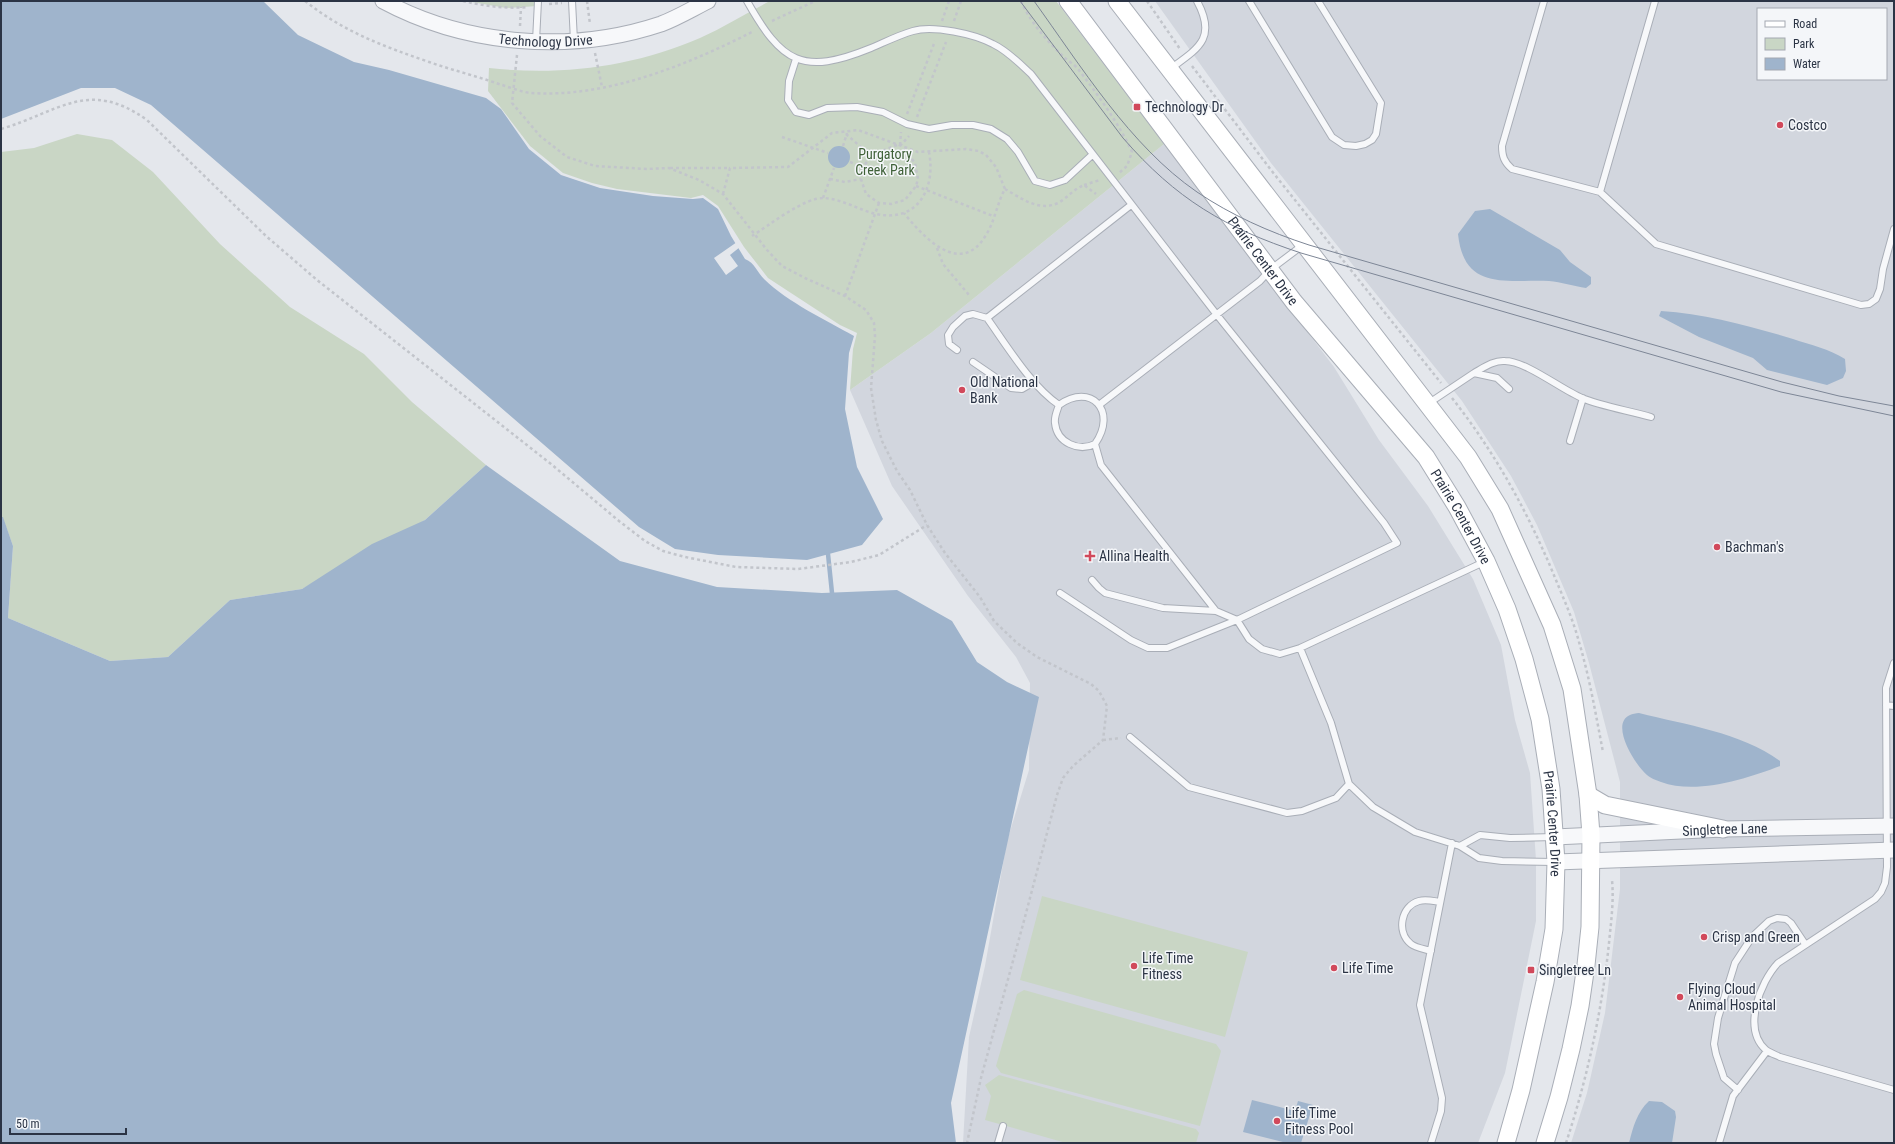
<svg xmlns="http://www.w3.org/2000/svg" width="1895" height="1144" viewBox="0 0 1895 1144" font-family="'Roboto Condensed',sans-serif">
	<rect width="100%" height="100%" fill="#e4e7ec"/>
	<path fill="#d2d6de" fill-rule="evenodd" d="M 1155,1 L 1894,1 L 1894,1143 L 1571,1143 L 1587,1093 L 1605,1013 L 1620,889 L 1620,782 L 1589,663 L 1574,612 L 1537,525 L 1511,476 L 1462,401 L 1271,163 ZM 1758,9 L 1886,9 L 1886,79 L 1758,79 Z
		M 1164,144 L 1334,367 L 1379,440 L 1428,506 L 1473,579 L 1501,645 L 1515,720 L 1530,773 L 1536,860 L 1536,921 L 1505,1073 L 1478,1143 L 963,1143 L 969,1037 L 985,966 L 1007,841 L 1029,770 L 1030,683 L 1016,657 L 968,596 L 892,486 L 850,390 L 931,333 Z"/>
	<path fill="#c9d6c5" d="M 466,1 L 538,1 L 538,6 L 506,8 Z
		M 770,1 L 1056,1 L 1164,144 L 931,333 L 850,390 L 853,349 L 857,333 L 840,325 L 768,278 L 744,247 L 718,206 L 703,195 L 691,198 L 617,189 L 592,183 L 563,173 L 530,146 L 488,91 L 489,68 C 561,76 633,67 700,38 C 724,27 747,13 770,1 Z
		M 77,134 L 112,140 L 153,172 L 220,244 L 290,307 L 364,354 L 412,402 L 486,465 L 425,520 L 302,589 L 230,600 L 168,657 L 110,661 L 8,618 L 13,546 L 3,518 L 1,517 L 1,152 L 34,148 Z
		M 1042,896 L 1248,952 L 1225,1037 L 1020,980 Z
		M 1024,990 L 1216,1044 L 1221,1051 L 1200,1126 L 1001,1073 L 996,1066 L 1017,994 Z
		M 999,1075 L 1196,1129 L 1199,1133 L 1196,1143 L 1066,1143 L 985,1120 L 991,1096 L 985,1085 Z"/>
	<path fill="#9fb4cc" d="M 1,1 L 263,1 L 298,35 L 354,62 L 389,70 L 486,98 L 501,109 L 529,149 L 561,175 L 600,188 L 653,196 L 693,199 L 703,198 L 718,209 L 731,236 L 745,259 C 755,263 757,272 764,279 C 789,303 824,319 854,336 L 849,353 L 845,409 L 857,467 L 883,519 L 862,545 L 807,560 L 718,555 L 675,549 L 639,527 L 151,105 L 115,88 L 81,88 L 1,119 Z
		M828 157a11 11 0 1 1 22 0a11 11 0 1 1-22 0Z
		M 1490,209 L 1560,250 L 1570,262 L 1591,277 L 1591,284 L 1586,288 C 1574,286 1561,282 1549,281 C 1507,279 1464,292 1458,234 L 1475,211 Z
		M 1661,311 C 1706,314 1750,326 1793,339 C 1811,345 1829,349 1845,359 L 1846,371 L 1843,378 L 1827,385 L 1767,370 L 1753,358 L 1699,337 L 1659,316 Z
		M 486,465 L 620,561 L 717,587 L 822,593 L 897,590 L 952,621 L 977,662 L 1007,682 L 1039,697 L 951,1103 L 956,1143 L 1,1143 L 1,517 L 3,517 L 13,546 L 8,618 L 110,661 L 168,657 L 230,600 L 302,589 L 372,544 L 425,520 Z
		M 1639,713 C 1686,725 1740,732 1780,761 L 1780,766 C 1746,779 1696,795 1661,782 C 1656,780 1650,778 1647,775 C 1636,766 1609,724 1630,715 C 1632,714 1636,713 1639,713 Z
		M 1252,1100 L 1295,1111 L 1298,1101 L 1313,1105 L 1301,1143 L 1287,1143 L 1243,1132 Z
		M 1649,1101 L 1662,1102 L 1675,1111 L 1676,1117 L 1672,1143 L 1629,1143 C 1633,1127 1637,1112 1649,1101 Z"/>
	<path fill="#e4e7ec" d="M 737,242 L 740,247 L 730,255 L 738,266 L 726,275 L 714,258 Z"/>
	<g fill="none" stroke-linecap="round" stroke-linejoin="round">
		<path stroke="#9fb4cc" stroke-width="4.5" d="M 828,554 L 832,593"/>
		<defs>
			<path id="service" d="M 572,1 L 574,41
				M 747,1 C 782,63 802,76 871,48 C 885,42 899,35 913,31 C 933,25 975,34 993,44 C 1008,51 1020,64 1031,74 L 1217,315 L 1384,523 L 1397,543 L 1237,620 L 1216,611 L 1101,465 L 1095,444 C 1079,452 1057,443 1055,423 C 1054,417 1057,411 1059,405 C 1031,386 1007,346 987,318 L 1131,205
				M 1249,1 L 1332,137 L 1344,145 L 1356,146 L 1365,144 L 1372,140 L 1376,134 L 1381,103 L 1318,1
				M 1544,1 L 1502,146 C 1502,156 1504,162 1512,169 L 1600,192 L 1656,244 L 1861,305 L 1869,304 L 1876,299 L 1880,289 L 1883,269 L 1894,229
				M 536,41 L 538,1
				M 796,59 L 789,81 L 788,100 L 796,112 L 809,115 L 827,108 L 857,107 L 883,112 L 907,124 L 929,129 L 952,125 L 973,125 L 991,129 L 1007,139 L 1018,152 L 1035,181 L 1050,185 L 1065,180 L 1092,155
				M 1170,69 C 1199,48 1217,38 1197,1
				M 1600,192 L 1655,1
				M 957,350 L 949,344 L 948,335 L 953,327 L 965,316 L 973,314 L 987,318
				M 973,362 L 1011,388 L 1022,389 L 1034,382
				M 1474,373 C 1483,368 1494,360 1505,361 C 1526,361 1562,390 1582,398 C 1600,406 1631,411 1651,417
				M 1429,403 L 1474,373 L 1497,378 L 1509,389
				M 1059,405 C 1091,382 1118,411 1095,444
				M 1099,405 L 1260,281 L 1271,269 L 1303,245
				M 1570,441 L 1583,398
				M 1092,580 L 1099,588 L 1105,593 L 1163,608 L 1216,611
				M 1060,593 L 1131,640 L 1148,648 L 1167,648 L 1237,620 L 1249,639 L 1262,649 L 1280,654 L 1300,648 L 1484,562
				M 1300,648 L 1331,723 L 1349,784 L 1373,807 L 1415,832 L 1460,846 L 1479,858 L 1502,861 L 1554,862
				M 1894,663 L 1886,688 L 1887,867 L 1885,883 L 1881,892 L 1875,899 L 1778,963 C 1760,982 1742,1029 1766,1050 C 1770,1053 1776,1055 1780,1057 L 1894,1090
				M 1886,705 L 1894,706
				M 1130,737 L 1189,787 L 1287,813 L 1302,811 L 1336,798 L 1349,784
				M 1460,846 L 1480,835 L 1510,838 L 1554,837
				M 1431,951 C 1425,949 1416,948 1411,944 C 1396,932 1401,906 1419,901 C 1426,899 1433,901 1440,902
				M 1738,1090 L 1724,1078 L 1716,1054 L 1714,1044 L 1718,1018 L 1735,963 L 1752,937 L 1769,921 L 1777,918 L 1786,919 L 1791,923 L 1805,944
				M 998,1143 L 1003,1126
				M 1431,1143 L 1441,1111 L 1442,1098 L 1420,1005 L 1452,843
				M 1719,1143 L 1733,1096 L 1767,1051"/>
			<g id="tertiary">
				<path id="s1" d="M 383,1 C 467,46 571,54 661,24 C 677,18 692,9 708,1"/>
				<path id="s2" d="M 1555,837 L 1723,829 L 1894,826"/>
				<path d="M 1556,862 L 1894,850"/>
			</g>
			<g id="secondary">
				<path id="s3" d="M 1068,1 L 1294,302 L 1426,457 L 1457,507 L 1486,561 L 1507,609 L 1524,659 L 1540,719 L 1551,789 L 1556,862 L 1554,929 L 1545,982 L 1521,1090 L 1506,1143"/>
				<path d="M 1117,1 L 1468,457 L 1500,509 L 1552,625 L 1572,689 L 1588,795 L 1591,835 L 1590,927 L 1586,965 L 1580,1006 L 1571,1049 L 1559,1097 L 1545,1143"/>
				<path d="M 1588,795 L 1605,805 L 1723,829"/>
			</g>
		</defs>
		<use href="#service" stroke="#a9aeb7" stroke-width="8"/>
		<use href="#tertiary" stroke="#a9aeb7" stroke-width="17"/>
		<use href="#secondary" stroke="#a9aeb7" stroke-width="19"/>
		<path stroke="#c2c5cb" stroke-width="2.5" stroke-dasharray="3 3" stroke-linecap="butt" d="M 305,1 C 344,32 383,46 429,62 C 452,70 476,76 499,84 C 509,87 521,92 531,93 C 607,98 687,65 754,31
			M 463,1 C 484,6 506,9 528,7
			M 587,1 L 590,24
			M 1021,1 C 1030,22 1047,41 1064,57 C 1068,61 1074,64 1078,69 C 1096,92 1120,125 1132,152 L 1127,166 L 1119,173
			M 1147,1 L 1180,49
			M 549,4 L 562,3
			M 772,21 L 815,1
			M 942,21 L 949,1
			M 954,21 L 961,1
			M 520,26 L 521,7
			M 595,53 L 602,87
			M 517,55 L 512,103 L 540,136 L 567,157 L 595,166 L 647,169 L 669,168 L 699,180 L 723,194 L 767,250 L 782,266 L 805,278 L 845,296 L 866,310 L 874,323 L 875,336 L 871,388 L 876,420 L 882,441 L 897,471 L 910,490 L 927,525 L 945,553 L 980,597 L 994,621 L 1017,643 L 1037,657 L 1091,684 L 1099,691 L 1107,706 L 1103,740 L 1073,766 L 1063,778 L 1057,795 L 1025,917 L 981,1078 L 967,1143
			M 1192,66 L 1271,170 L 1441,383
			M 907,114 L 935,41
			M 917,117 L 946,42
			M 1,129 C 59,112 88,78 147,120 L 266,236 L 317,280 L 551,464 L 619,521 L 645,541 L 663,551 L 685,557 L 736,567 L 798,569 L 851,562 L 879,555 L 927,525
			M 846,134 L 870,155
			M 782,137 L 828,153
			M 897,145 L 871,155 L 863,168 L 861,179 L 866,194 L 879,203 L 891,204 L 905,200 L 916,186 L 918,179 L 915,163 L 903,148
			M 900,145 L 901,132
			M 843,146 L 847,133
			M 900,146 L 909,136
			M 850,162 L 870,170
			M 670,168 L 730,168
			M 830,179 L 845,182 L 861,179
			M 1084,185 L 1100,180
			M 916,186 L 993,216
			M 1005,189 C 1021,198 1039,212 1058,203 C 1067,198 1074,189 1084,185 L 1096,194
			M 723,194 L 730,168 L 788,167 L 832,133 L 858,130 L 918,152 L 966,149 L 979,151 L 986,155 L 996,167 L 1005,189 C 997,203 995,221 986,235 C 961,278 923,237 904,213
			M 823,198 L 834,168
			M 752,236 C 768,226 805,197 824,198 C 842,199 859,210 876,214 C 918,223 936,188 929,152
			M 937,248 L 943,264 L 969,295
			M 845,296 L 879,203
			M 1452,398 C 1497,455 1531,518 1558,585 C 1566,604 1574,623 1579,642 C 1590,679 1596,716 1603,752
			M 1103,740 L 1121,738
			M 1566,1143 C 1587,1079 1602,1011 1609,943 C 1611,922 1614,901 1612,880"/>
		<use href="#service" stroke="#f7f8fa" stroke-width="6"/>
		<use href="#tertiary" stroke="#f7f8fa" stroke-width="15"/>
		<use href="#secondary" stroke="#fff" stroke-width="17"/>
		<path stroke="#7d8696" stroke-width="1" d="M 1020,1 L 1123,138 C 1176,199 1225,228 1301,253 L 1781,392 L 1894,416
			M 1034,1 C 1081,66 1130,146 1197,192 C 1231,215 1269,232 1309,245 L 1782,382 L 1839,396 L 1894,406"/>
	</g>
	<g fill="#d1495b" stroke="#f4f6f9" stroke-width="1.5">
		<rect x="1133" y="103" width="8" height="8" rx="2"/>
		<circle cx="1780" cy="125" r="4"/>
		<circle cx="962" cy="390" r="4"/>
		<circle cx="1717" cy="547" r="4"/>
		<path d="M1088 550h4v4h4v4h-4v4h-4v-4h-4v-4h4z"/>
		<circle cx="1704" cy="937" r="4"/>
		<circle cx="1134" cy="966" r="4"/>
		<circle cx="1334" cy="968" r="4"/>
		<rect x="1527" y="966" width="8" height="8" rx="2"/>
		<circle cx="1680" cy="997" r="4"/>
		<circle cx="1277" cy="1121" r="4"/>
	</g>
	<g text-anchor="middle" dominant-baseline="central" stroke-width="3" stroke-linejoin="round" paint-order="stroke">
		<g font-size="14" fill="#2b3445" stroke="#f4f6f9">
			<text stroke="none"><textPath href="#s1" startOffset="169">Technology Drive</textPath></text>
			<text stroke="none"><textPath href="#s3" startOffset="325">Prairie Center Drive</textPath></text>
			<text stroke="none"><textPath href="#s3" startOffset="649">Prairie Center Drive</textPath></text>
			<text stroke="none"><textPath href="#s3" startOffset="973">Prairie Center Drive</textPath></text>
			<text stroke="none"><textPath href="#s2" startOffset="170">Singletree Lane</textPath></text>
		</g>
		<g font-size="14" fill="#2b3445" stroke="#f4f6f9" text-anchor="start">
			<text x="1145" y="107">Technology Dr</text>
			<text x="1788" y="125">Costco</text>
			<text x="970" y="382">Old National<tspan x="970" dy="16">Bank</tspan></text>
			<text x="1725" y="547">Bachman's</text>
			<text x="1099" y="556">Allina Health</text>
			<text x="1712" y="937">Crisp and Green</text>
			<text x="1142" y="958">Life Time<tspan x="1142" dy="16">Fitness</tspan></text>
			<text x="1342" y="968">Life Time</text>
			<text x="1539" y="970">Singletree Ln</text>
			<text x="1688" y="989">Flying Cloud<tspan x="1688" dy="16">Animal Hospital</tspan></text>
			<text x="1285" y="1113">Life Time<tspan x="1285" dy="16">Fitness Pool</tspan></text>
		</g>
		<g font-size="14" fill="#3f6138" stroke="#f4f6f9">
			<text x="885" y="154">Purgatory<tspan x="885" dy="16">Creek Park</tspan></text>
		</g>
	</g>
	<rect width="1895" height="1144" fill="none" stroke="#2b3445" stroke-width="4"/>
	<rect x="1757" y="8" width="130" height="72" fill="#f4f6f9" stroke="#a4a8b1"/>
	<rect x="1765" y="21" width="20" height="6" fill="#ffffff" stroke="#a4a8b1"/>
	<text x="1793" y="28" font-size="12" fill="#2b3445">Road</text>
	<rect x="1765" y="38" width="20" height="12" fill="#c9d6c5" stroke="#a4a8b1"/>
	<text x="1793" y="48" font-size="12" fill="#2b3445">Park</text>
	<rect x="1765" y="58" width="20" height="12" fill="#9fb4cc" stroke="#a4a8b1"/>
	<text x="1793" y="68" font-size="12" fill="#2b3445">Water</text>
	<path d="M10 1128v6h116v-6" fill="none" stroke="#2b3445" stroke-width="2"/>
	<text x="16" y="1128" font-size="12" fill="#2b3445" stroke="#f4f6f9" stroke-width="3" paint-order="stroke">50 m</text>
</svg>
